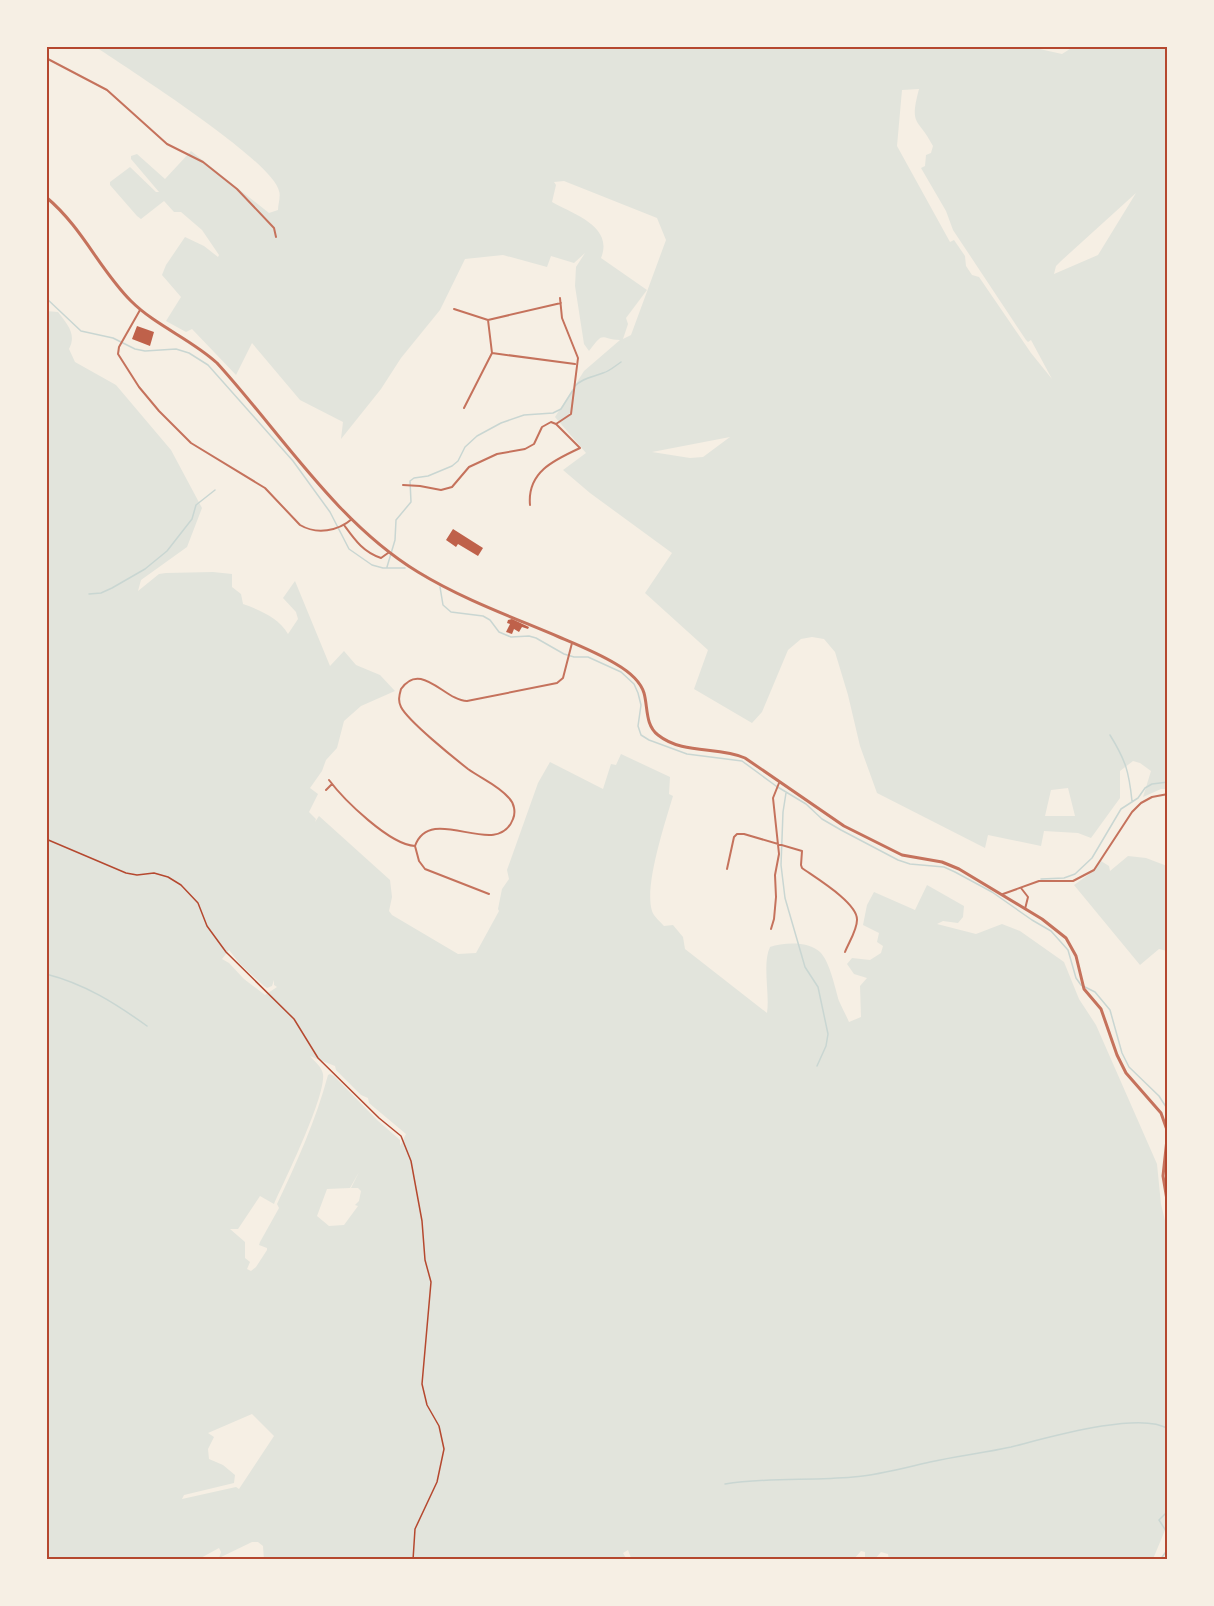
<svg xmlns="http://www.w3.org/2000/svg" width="1214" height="1606" viewBox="0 0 1214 1606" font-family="Ubuntu,sans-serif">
	<rect width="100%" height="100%" fill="#f6efe4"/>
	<path fill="#e2e4dc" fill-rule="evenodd" d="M 218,46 L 1034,46 L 1035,48 L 1062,54 L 1073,47 L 1167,47 L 1167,789 L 1161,789 L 1143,797 L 1151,771 L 1140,763 L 1133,761 L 1120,771 L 1120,798 L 1091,838 L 1078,833 L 1044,831 L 1041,846 L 988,835 L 985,848 L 877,793 L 860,746 L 848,695 L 835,652 L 824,639 L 812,637 L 801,639 L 788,650 L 762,712 L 752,723 L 694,689 L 708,650 L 645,593 L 672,553 L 590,493 L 563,470 L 586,453 L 555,417 L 584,371 L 620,340 C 599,339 605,330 589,351 L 584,344 L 575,286 L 576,267 L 585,253 L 574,263 L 551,256 L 547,267 L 503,255 L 465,259 L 440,310 L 401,358 L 381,389 L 341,439 L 343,422 L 300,400 L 252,343 L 236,375 L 192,329 L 186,332 L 166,321 L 181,297 L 162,275 L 166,265 L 185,237 L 204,246 L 218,257 L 219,255 L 202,230 L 181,212 L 174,212 L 164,201 L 141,219 L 137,216 L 110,185 L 110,182 L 130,167 L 156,192 L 159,192 L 131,159 L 131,156 L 137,154 L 165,179 L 191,151 L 269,213 L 278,210 C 278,204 281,196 279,191 C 272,160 128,69 96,47 ZM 919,89 C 909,127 918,117 933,146 L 931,153 L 926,155 L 925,166 L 921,168 L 946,211 L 953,230 L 1026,340 L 1028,342 L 1031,340 L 1052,379 L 1031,353 L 979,277 L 972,275 L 966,266 L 965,256 L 954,240 L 950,242 L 897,146 L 902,90 ZM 564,181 L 657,218 L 666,240 L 631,335 L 623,339 L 628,324 L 626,318 L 647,290 L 601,258 C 614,226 573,214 552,202 L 556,185 L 554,182 ZM 1136,193 L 1098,255 L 1054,274 L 1056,266 L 1061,261 ZM 730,437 L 703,457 L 690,458 L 652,452 ZM 1068,788 L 1075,816 L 1045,816 L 1051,790 Z
		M 46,311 L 58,312 C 67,324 77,334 69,349 L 75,362 L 116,385 L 171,450 L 202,508 L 187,547 L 141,580 L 138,591 L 159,574 L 166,573 L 213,572 L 232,574 L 232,587 L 241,594 L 243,604 C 260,610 279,618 288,634 L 298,619 L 296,612 L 283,598 L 295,581 L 330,666 L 344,651 L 356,665 L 380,675 L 395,691 L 361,706 L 344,721 L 337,748 L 326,760 L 322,771 L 310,788 L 318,794 L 309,812 L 316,819 L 315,822 L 319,816 L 390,880 L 392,897 L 389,911 L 392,915 L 458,954 L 476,953 L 499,911 L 498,909 L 502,889 L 509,879 L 507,870 L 538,783 L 550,762 L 603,789 L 611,764 L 616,765 L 621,754 L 670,777 L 669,794 L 673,796 C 665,823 644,886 652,911 C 654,917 660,921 664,926 L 673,925 L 683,937 L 685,949 L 767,1013 C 770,994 762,964 770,947 C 784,942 809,941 820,952 C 830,962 835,988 839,1001 C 842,1008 846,1015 849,1022 L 861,1017 L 860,986 L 867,978 L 854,974 L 847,964 L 852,958 L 870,960 L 881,953 L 883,946 L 877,942 L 879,933 L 863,925 L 867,905 L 874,892 L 915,910 L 927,885 L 964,906 L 963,917 L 958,923 L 943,921 L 937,924 L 976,934 L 1002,924 L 1020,931 L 1064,962 L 1079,999 L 1096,1025 L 1157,1164 L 1161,1204 L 1168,1233 L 1168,1523 L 1153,1559 L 889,1560 L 888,1554 L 881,1552 L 875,1559 L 865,1560 L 865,1552 L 861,1551 L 853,1560 L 628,1560 L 631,1558 L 628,1550 L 623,1553 L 627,1560 L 264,1560 L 263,1546 L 258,1542 L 252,1542 L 219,1558 L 221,1552 L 219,1548 L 199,1559 L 47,1559 ZM 229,950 L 240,964 L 264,986 L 267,988 L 272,986 L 274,980 L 274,985 L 277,987 L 265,995 L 244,979 L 229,963 L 222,959 ZM 310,1056 L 335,1066 L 336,1070 L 361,1095 L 368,1098 L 369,1103 L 406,1134 L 400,1146 L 400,1140 L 377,1120 L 334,1076 L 330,1074 L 328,1075 C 316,1120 297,1162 277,1204 L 279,1208 L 260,1242 L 259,1245 L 267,1248 L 267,1250 L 256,1267 L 251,1271 L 247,1269 L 250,1262 L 245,1258 L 245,1242 L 230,1229 L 238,1229 L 260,1196 L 274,1204 C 285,1180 326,1096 323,1074 C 322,1067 314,1061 310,1056 ZM 359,1172 L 351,1188 L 358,1188 L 361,1191 L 359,1201 L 355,1205 L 358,1206 L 344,1225 L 329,1226 L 317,1216 L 327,1189 L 350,1188 ZM 252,1414 L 274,1436 L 239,1489 L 236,1487 L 182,1499 L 184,1495 L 234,1483 L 235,1475 L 223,1465 L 209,1459 L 208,1449 L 214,1437 L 208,1433 Z
		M 1128,856 L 1146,858 L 1167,866 L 1167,951 L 1159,949 L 1140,965 L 1074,885 L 1088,875 L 1101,861 L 1109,866 L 1110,871 Z"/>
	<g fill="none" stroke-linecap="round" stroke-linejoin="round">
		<path stroke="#c9d6d2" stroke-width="1.5" d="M 46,298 L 81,331 L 113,338 L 135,349 L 145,351 L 176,349 L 189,353 L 208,365 L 293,461 L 330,512 L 349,549 L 372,565 L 383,568 L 405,568
			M 575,386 C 582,378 593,377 603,373 C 610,371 615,366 621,362
			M 387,567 L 395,540 L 396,520 L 411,502 L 410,481 L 414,478 L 428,476 L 452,466 L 458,461 L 465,447 L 477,436 L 501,423 L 524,415 L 553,413 L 561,409 L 573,390
			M 440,587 L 443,605 L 451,612 L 483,616 L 490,620 L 499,632 L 511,637 L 529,636 L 536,638 L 564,654 L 574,657 L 588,657 L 621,672 L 634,684 L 638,693 L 641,705 L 638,726 L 641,735 L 649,740 L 687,754 L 742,761 L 776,786 L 806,804 L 822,819 L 841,830 L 898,860 L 910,864 L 944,867 L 955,872 L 992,892 L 1032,920 L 1051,931 L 1068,950 L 1076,978 L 1081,985 L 1095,992 L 1110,1010 L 1122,1053 L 1129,1067 L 1159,1096 L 1168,1110
			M 89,594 L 101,593 L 112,588 L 145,569 L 167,551 L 192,519 L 196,505 L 215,490
			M 1110,735 C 1126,761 1129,772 1132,801
			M 786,793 L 783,812 L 781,865 L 785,898 L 805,967 L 818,987 L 828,1034 L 826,1046 L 817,1066
			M 1041,879 L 1064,878 L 1075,874 L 1092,858 L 1121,809 L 1138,798 L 1145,788 L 1152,784 L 1168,782
			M 46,974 C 85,984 115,1003 147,1026
			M 1168,1176 L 1168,1180
			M 725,1484 C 768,1477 810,1481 853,1477 C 880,1475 904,1468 930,1462 C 957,1456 984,1453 1011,1447 C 1043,1439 1141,1410 1168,1429
			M 1168,1511 L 1159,1520 L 1168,1534
			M 1160,1560 L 1168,1549"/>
	</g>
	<path fill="#bf614a" d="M 137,326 L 154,332 L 150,346 L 132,339 Z
		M 453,529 L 483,548 L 478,556 L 458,544 L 456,547 L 446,540 Z
		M 512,619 L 529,627 L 528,629 L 522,627 L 519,632 L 514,629 L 512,634 L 506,632 L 510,624 L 507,623 L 508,620 Z"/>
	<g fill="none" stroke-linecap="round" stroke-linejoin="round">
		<path stroke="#b5482f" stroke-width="1.5" d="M 46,839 L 126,873 L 137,875 L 154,873 L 168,877 L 181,885 L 198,903 L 207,926 L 226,952 L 294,1019 L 318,1058 L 379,1118 L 401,1136 L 411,1161 L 422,1221 L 425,1260 L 431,1282 L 422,1384 L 427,1405 L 439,1426 L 444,1449 L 437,1482 L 415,1529 L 413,1560"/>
		<path stroke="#c5725c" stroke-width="2" d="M 46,58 L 107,90 L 167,144 L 203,162 L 237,189 L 274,228 L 276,237
			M 454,309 L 488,320 L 492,353 L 464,408
			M 140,310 L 119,347 L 118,354 L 139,387 L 159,411 L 191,443 L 265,488 L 300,525 C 317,535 338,531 352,519
			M 488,320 L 561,303
			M 492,353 L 575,364
			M 403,485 L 420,486 L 441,490 L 452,487 L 469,467 L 497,454 L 525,449 L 534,444 L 542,427 L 551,422 L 556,424
			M 530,505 C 527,472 554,460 580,448 L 556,424 L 571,414 L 578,358 L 562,318 L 560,298
			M 344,525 C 355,540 363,552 381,558 L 388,553
			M 329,780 C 344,800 390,845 415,846
			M 326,790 L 332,784
			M 727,869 L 734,837 L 737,834 L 744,834 L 802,851 L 801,865 L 802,868 C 816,878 858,903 857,920 C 857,930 849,942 845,952
			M 1021,888 L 1028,897 L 1025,909
			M 489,894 L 425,869 L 419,861 L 415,846 C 431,802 497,861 513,819 C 516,812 514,803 509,798 C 498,785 482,779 468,769 C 454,758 408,721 401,707 C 398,701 399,696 401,689 C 421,660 445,701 467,701 L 557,683 L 563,678 L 572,643
			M 1003,894 L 1039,881 L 1073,881 L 1094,870 L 1132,812 L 1141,803 L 1152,797 L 1168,794
			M 771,929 L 774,919 L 776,897 L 775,875 L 779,854 L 773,798 L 779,783"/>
		<path stroke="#c5725c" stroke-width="3" d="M 46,197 C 83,228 99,269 131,301 C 156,326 191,339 217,363 C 280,432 337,523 418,572 C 462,599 512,617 559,637 C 578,645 598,653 616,664 C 628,671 640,680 644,693 C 648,707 645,725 658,735 C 683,755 718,746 745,758 L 844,826 L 902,855 L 942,862 L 959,869 L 1042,919 L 1066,938 L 1076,956 L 1084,989 L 1101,1009 L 1117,1055 L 1126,1073 L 1161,1113 L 1167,1130 L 1167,1139 L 1163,1176 L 1168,1206"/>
	</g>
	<rect width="1214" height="1606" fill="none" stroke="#f6efe4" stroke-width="96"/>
	<rect x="48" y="48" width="1118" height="1510" fill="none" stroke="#b5482f" stroke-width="2"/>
</svg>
